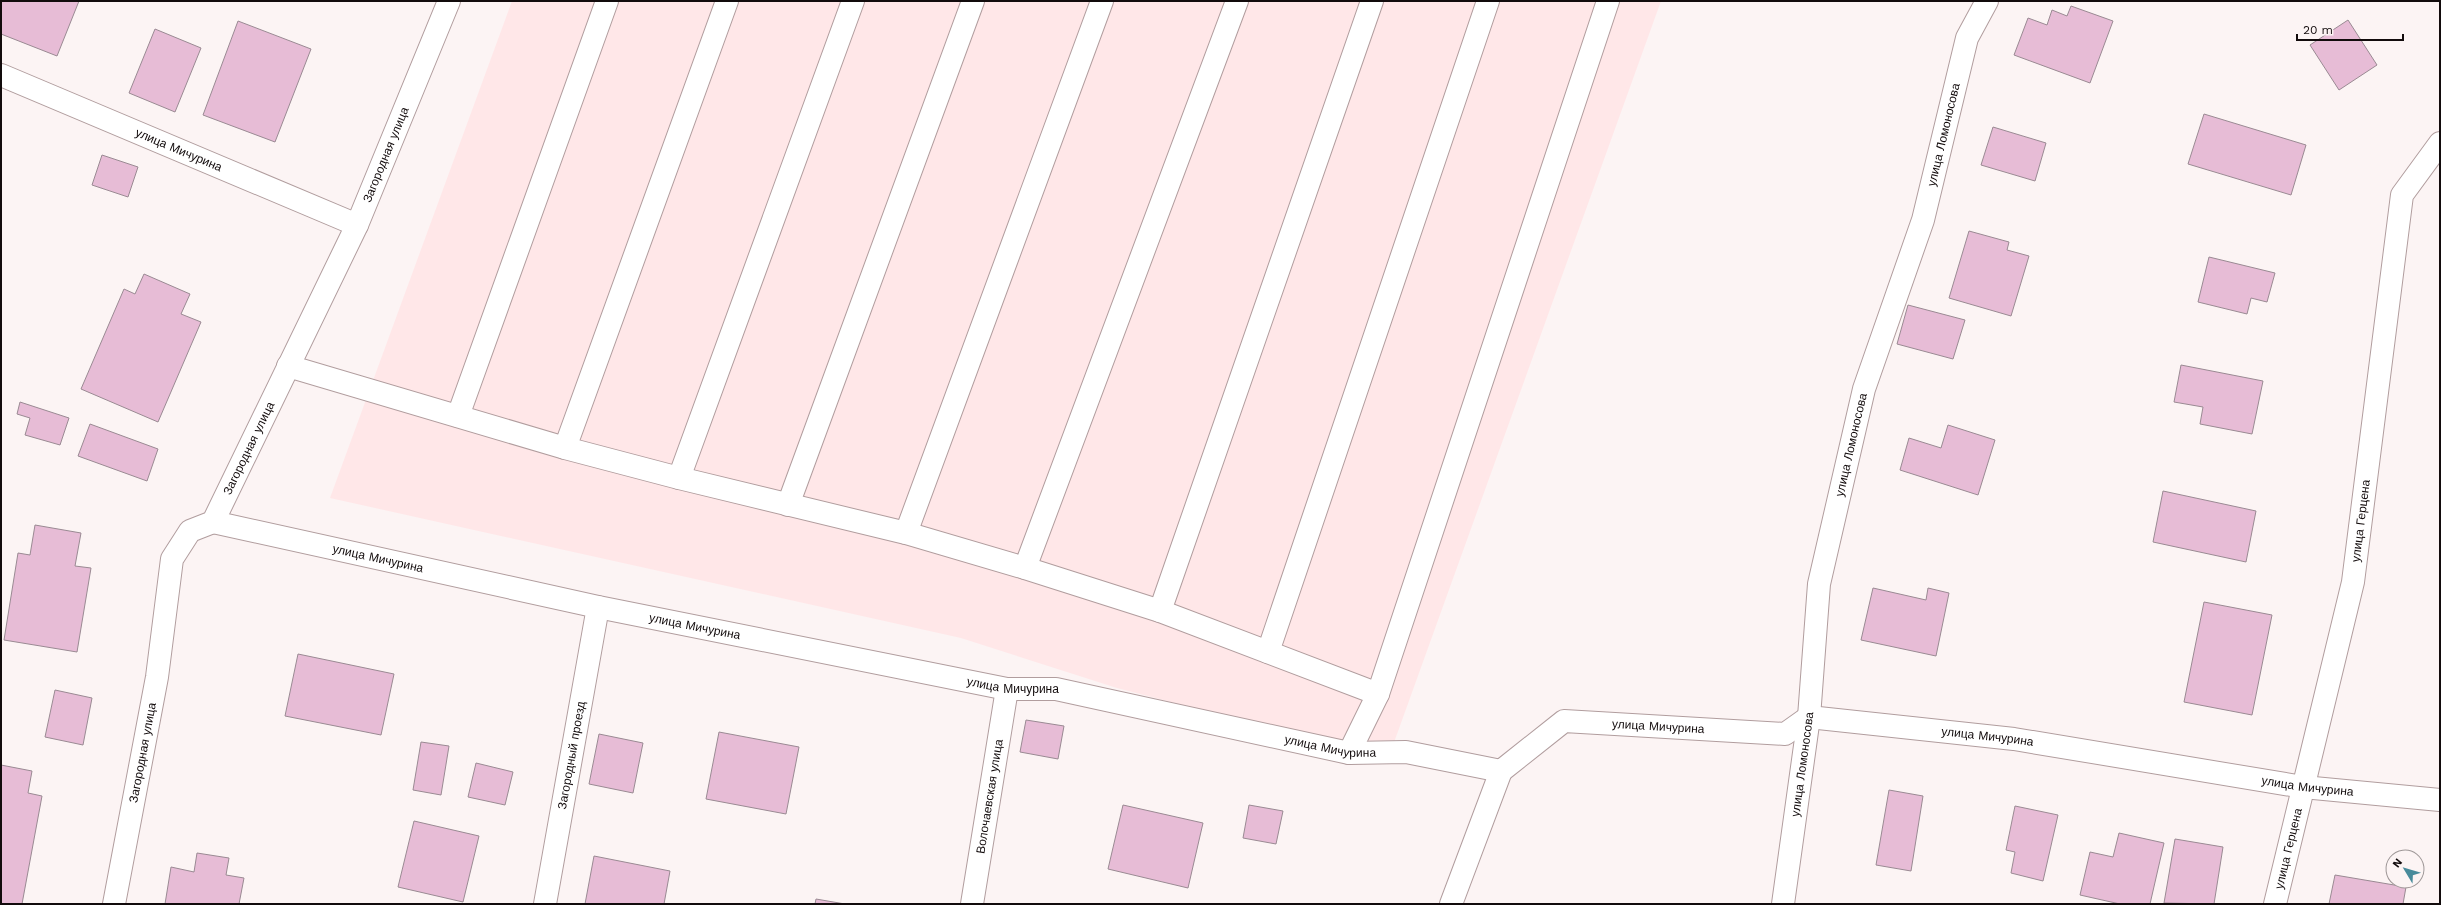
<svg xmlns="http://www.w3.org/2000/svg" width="2441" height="905" viewBox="0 0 2441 905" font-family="'Work Sans',sans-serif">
	<rect width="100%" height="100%" fill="#fcf4f4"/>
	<path fill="#ffe7e8" d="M 512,1 L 1661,1 L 1392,748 L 1267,727 L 1117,688 L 961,638 L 330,498 Z"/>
	<path fill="#e7bcd6" stroke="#9a8a93" d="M 1,1 L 79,1 L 57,56 L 1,34 Z
		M 2071,6 L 2113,21 L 2090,83 L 2014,55 L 2028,18 L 2047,25 L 2052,10 L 2067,16 Z
		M 2348,20 L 2377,65 L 2339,90 L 2310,45 Z
		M 238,21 L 311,49 L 275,142 L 203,115 Z
		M 155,29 L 201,48 L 175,112 L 129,93 Z
		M 2204,114 L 2306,145 L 2291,195 L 2188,164 Z
		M 1993,127 L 2046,143 L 2035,181 L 1981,165 Z
		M 102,155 L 138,167 L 128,197 L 92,185 Z
		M 1969,231 L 2009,242 L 2007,250 L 2029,256 L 2011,316 L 1949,298 Z
		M 2209,257 L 2275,273 L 2267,302 L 2251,298 L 2247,314 L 2198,302 Z
		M 144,274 L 190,294 L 181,314 L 201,322 L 158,422 L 81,389 L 124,289 L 135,294 Z
		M 1908,305 L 1965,320 L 1953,359 L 1897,344 Z
		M 2181,365 L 2263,381 L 2252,434 L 2200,424 L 2203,407 L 2174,402 Z
		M 20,402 L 69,418 L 60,445 L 25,435 L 30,418 L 17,414 Z
		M 90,424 L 158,449 L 147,481 L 78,456 Z
		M 1948,425 L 1995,440 L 1978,495 L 1900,470 L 1909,438 L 1941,448 Z
		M 2163,491 L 2256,511 L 2246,562 L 2153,542 Z
		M 35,525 L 81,533 L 75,566 L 91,568 L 77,652 L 4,640 L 18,553 L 30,555 Z
		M 1873,588 L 1926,600 L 1928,588 L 1949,593 L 1936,656 L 1861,640 Z
		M 2204,602 L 2272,615 L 2252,715 L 2184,702 Z
		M 298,654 L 394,674 L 381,735 L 285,716 Z
		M 55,690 L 92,698 L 83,745 L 45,737 Z
		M 1026,720 L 1064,726 L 1058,759 L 1020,752 Z
		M 719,732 L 799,747 L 786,814 L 706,799 Z
		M 599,734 L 643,743 L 633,793 L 589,784 Z
		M 421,742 L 449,746 L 441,795 L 413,790 Z
		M 476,763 L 513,772 L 505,805 L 468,797 Z
		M 1,765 L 32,771 L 28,793 L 42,796 L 22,904 L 1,904 Z
		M 1889,790 L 1923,796 L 1911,871 L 1876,865 Z
		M 1123,805 L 1203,823 L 1188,888 L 1108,869 Z
		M 1249,805 L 1283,811 L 1276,844 L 1243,838 Z
		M 2015,806 L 2058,815 L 2043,881 L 2011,873 L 2015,852 L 2006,850 Z
		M 414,821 L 479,836 L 463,902 L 398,887 Z
		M 2119,833 L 2164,843 L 2150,904 L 2120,904 L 2080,895 L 2090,852 L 2113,857 Z
		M 2175,839 L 2223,847 L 2214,904 L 2164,903 Z
		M 197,853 L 229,858 L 226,875 L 244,878 L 239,904 L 165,904 L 171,867 L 194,872 Z
		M 594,856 L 670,871 L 664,904 L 585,904 Z
		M 2335,875 L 2406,887 L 2403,904 L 2329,904 Z
		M 816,899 L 845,904 L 815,904 Z"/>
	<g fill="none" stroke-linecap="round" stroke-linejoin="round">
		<defs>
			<g id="minor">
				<path id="s1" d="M 1,75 L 357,225"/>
				<path d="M 288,366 L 565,448 L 679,478 L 906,533 L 1025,568 L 1160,611 L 1378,694"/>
				<path d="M 458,416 L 607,1"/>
				<path d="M 565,448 L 727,1"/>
				<path d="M 679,478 L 853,1"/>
				<path d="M 788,505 L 973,1"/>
				<path id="s2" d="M 213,522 L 598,607 L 1007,689 L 1056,689 L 1349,753 L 1406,752 L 1501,771 L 1564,721 L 1785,734 L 1809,717 L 2014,739 L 2303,787 L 2440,800"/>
				<path d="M 906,533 L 1102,1"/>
				<path d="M 1025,568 L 1237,1"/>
				<path d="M 1160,611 L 1372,1"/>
				<path d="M 1268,652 L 1488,1"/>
				<path d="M 1349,753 L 1378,694 L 1608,1"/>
				<path id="s3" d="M 114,904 L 157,677 L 172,559 L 190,531 L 213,522 L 357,225 L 449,1"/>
				<path id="s4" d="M 545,904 L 598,607"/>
				<path id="s5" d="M 972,904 L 1007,689"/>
				<path d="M 1451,904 L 1501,771"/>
				<path id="s6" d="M 1783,904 L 1809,717 L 1819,584 L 1864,389 L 1923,220 L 1967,38 L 1987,1"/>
				<path id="s7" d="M 2275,904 L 2353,582 L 2402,195 L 2440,143"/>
			</g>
		</defs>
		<use href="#minor" stroke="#b19d9e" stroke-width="24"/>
		<use href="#minor" stroke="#fff" stroke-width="22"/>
	</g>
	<g text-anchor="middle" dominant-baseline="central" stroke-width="3" stroke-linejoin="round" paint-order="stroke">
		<g font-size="12" fill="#120b0c" stroke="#fcf4f4">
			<text stroke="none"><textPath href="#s6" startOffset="789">улица Ломоносова</textPath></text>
			<text stroke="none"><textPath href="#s1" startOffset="193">улица Мичурина</textPath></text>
			<text stroke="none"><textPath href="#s3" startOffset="814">Загородная улица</textPath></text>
			<text stroke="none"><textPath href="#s6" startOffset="465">улица Ломоносова</textPath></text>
			<text stroke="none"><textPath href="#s3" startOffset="490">Загородная улица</textPath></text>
			<text stroke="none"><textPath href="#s7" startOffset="393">улица Герцена</textPath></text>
			<text stroke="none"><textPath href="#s2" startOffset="169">улица Мичурина</textPath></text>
			<text stroke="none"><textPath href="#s2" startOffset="493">улица Мичурина</textPath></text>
			<text stroke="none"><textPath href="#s2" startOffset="817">улица Мичурина</textPath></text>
			<text stroke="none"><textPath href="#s2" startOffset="1489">улица Мичурина</textPath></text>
			<text stroke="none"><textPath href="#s2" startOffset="1825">улица Мичурина</textPath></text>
			<text stroke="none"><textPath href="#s2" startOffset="1141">улица Мичурина</textPath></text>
			<text stroke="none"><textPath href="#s3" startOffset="154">Загородная улица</textPath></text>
			<text stroke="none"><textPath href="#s4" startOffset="151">Загородный проезд</textPath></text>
			<text stroke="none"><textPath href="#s6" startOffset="141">улица Ломоносова</textPath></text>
			<text stroke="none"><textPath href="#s2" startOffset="2149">улица Мичурина</textPath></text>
			<text stroke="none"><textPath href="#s5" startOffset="109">Волочаевская улица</textPath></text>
			<text stroke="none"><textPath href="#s7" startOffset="57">улица Герцена</textPath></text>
		</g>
	</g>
	<rect width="2441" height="905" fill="none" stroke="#120b0c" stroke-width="4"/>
	<g transform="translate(2405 869) rotate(308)"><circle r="19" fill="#fcf4f4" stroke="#9e9797"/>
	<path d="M0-3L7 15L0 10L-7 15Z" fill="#488b9b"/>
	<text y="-6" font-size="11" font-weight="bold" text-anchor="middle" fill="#120b0c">N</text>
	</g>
	<path d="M2297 34v6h106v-6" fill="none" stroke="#120b0c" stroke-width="2"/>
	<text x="2303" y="34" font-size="12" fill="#120b0c" stroke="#fcf4f4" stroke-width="3" paint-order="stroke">20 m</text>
</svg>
